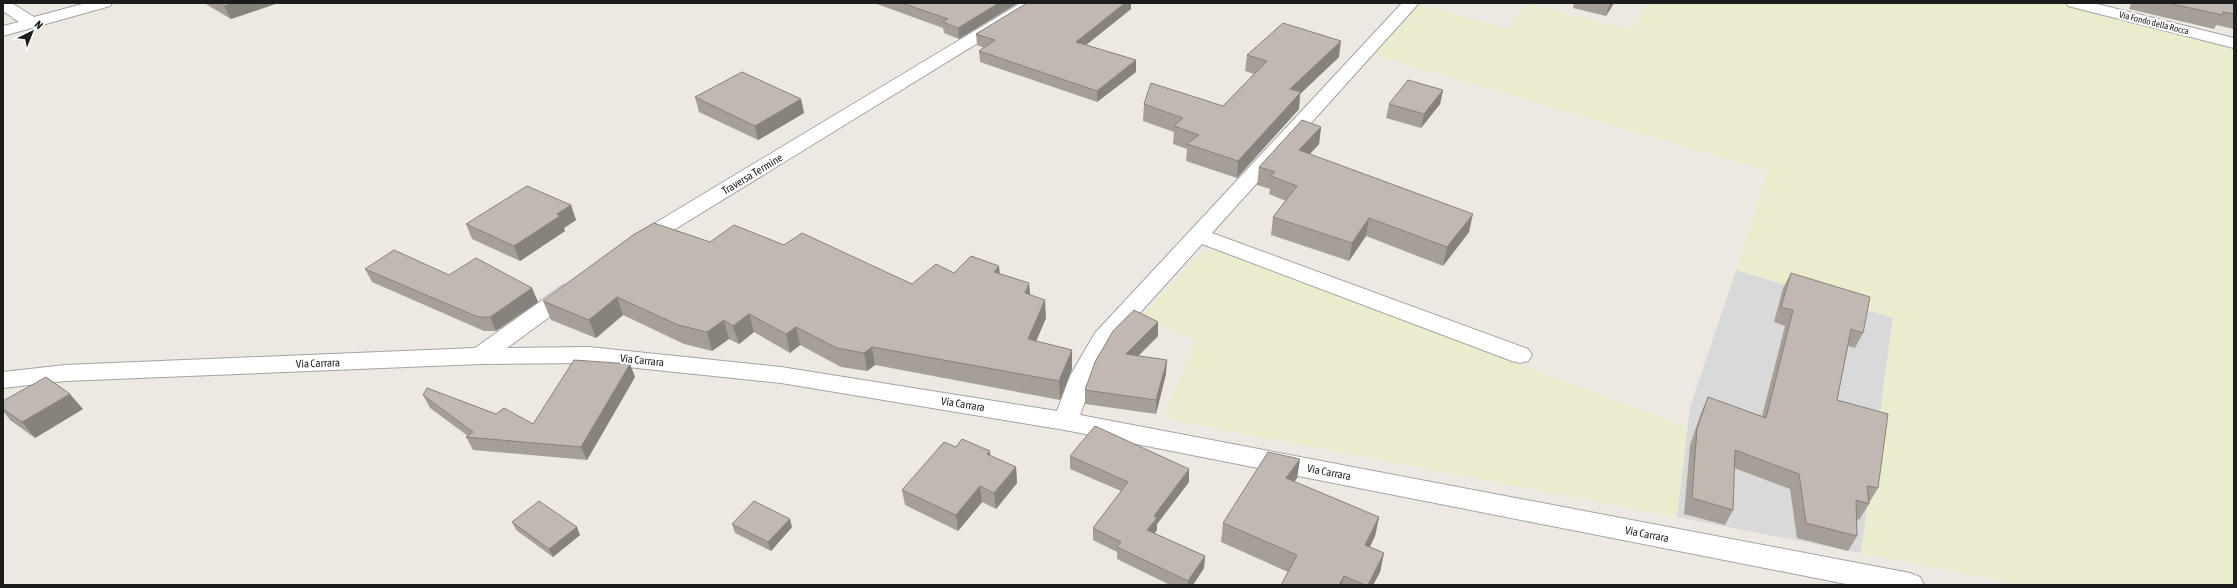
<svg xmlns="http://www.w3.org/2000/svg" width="2237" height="588" viewBox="0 0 2237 588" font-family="'Asap Condensed',sans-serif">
	<rect width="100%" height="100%" fill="#ede9e2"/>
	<path fill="#dad9d9" d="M 1736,270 L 1893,317 L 1861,553 L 1677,517 L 1690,407 Z"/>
	<path fill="#eaeccd" d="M 1527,3 L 1630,30 L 1649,3 L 2065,3 L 2234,45 L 2234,585 L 2023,585 L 1861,553 L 1893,318 L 1736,270 L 1768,171 L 1372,54 L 1419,4 L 1508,29 Z
		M 1203,251 L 1222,253 L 1686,427 L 1677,517 L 1163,418 L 1197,340 L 1140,318 Z"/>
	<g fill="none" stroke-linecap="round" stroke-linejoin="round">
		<defs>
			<path id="street" d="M 3,3 L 12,3 L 34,17 L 86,3 L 112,3 L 110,6 L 3,36 L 3,26 L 19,22 L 3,11 Z
				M 1021,3 L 1040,3 L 1038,6 L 646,247 L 639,249 L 632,247 L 629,242 L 632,237 Z
				M 1402,3 L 1419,3 L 1212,233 L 1528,349 L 1532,355 L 1528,361 L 1520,363 L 1512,361 L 1202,244 L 1112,344 L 1094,376 L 1080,415 L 1910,573 L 1920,577 L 1924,585 L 1851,585 L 1065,430 L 781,383 L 589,363 L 480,364 L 65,381 L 3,388 L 3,372 L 65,365 L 475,348 L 562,286 L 570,284 L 578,286 L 581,291 L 578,296 L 507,348 L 589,347 L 781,367 L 1057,411 L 1070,376 L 1095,333 Z
				M 2066,3 L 2093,3 L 2234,38 L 2234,48 L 2068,6 Z"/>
		</defs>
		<use href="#street" stroke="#a3a3a3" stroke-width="2"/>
		<use href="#street" fill="#fff" fill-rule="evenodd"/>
	</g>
	<path fill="#a69f98" d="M 204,3 L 278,3 L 231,19 Z
		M 874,3 L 1018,3 L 959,39 L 944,33 L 943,28 Z
		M 1027,3 L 1131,3 L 1131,9 L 1086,45 L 1136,60 L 1136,72 L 1097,102 L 980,62 L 979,51 L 984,48 L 977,45 L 976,34 Z
		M 1574,3 L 1614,3 L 1606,16 L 1573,8 Z
		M 2131,3 L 2234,3 L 2234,29 L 2216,25 L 2214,29 L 2129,9 Z
		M 1247,55 L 1339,57 L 1300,94 L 1299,109 L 1237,178 L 1186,161 L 1187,149 L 1173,144 L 1174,132 L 1143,121 L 1144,104 L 1223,106 L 1254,74 L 1245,71 Z
		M 1443,90 L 1440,104 L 1421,128 L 1386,118 L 1389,104 Z
		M 695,97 L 801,99 L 804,113 L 758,140 L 699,112 Z
		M 1321,127 L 1319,144 L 1310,154 L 1469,232 L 1443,266 L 1366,236 L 1349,261 L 1271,235 L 1273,217 L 1286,201 L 1269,194 L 1270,189 L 1257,185 L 1259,167 Z
		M 571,205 L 576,220 L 564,228 L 565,231 L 520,261 L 472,239 L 466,224 Z
		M 710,242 L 784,245 L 912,284 L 954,273 L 1000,274 L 1030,295 L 1046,318 L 1036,341 L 1072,350 L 1072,369 L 1060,400 L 875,365 L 867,371 L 841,367 L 800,345 L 790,353 L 754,332 L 739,344 L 729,339 L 712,351 L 684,344 L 623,315 L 596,338 L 551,320 L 543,301 Z
		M 365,269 L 449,275 L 532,288 L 538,302 L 496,331 L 484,331 L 372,282 Z
		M 1791,273 L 1863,333 L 1855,348 L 1848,346 L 1837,400 L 1878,488 L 1869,503 L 1869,504 L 1859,520 L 1857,519 L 1857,536 L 1848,551 L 1797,538 L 1790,489 L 1734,468 L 1733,510 L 1725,525 L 1684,514 L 1690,445 L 1701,413 L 1708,397 L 1762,416 L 1785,326 L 1774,322 L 1783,288 Z
		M 1158,322 L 1158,336 L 1139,355 L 1166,374 L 1156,414 L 1085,404 L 1085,390 Z
		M 630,364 L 635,377 L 587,460 L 473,450 L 466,437 L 468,436 L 430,408 L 423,395 L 533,424 Z
		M 3,401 L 83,409 L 35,438 L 10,420 L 3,411 Z
		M 956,447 L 990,456 L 1016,467 L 1017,483 L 996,509 L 982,502 L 958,531 L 905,505 L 902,490 Z
		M 1070,456 L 1189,482 L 1157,524 L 1157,530 L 1154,533 L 1205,556 L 1204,568 L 1193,585 L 1170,585 L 1117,559 L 1117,552 L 1093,540 L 1093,528 L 1121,491 L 1070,469 Z
		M 1300,459 L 1297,478 L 1294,482 L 1379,517 L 1375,536 L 1370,547 L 1384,553 L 1380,572 L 1373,585 L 1281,585 L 1288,572 L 1221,542 L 1223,523 Z
		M 512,522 L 580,535 L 553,557 L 516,530 Z
		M 732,524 L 792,527 L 771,551 L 735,533 Z"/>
	<path fill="#87827c" d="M 233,3 L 278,3 L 231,19 L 224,6 Z
		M 999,3 L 1018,3 L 959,39 L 958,28 Z
		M 1125,3 L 1131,3 L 1131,9 L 1076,53 L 1076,42 Z
		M 1610,3 L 1614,3 L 1606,16 Z
		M 1341,41 L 1339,57 L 1300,94 L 1299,109 L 1237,178 L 1238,161 L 1290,89 Z
		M 1136,60 L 1136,72 L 1097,102 L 1097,91 Z
		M 1443,90 L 1440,104 L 1421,128 L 1424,114 Z
		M 801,99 L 804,113 L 758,140 L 755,126 Z
		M 1321,127 L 1319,144 L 1297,168 L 1299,150 Z
		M 571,205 L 576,220 L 564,228 L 565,231 L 520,261 L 514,246 L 557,214 Z
		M 1473,214 L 1469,232 L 1443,266 L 1447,247 Z
		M 1369,218 L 1366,236 L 1349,261 L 1352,243 Z
		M 999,266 L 1001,284 L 994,272 Z
		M 1029,283 L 1031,301 L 1025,293 Z
		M 532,288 L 538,302 L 496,331 L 490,317 Z
		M 617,297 L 623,315 L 596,338 L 589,320 Z
		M 1045,300 L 1046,318 L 1029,358 L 1028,339 Z
		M 749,314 L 754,332 L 739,344 L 733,326 Z
		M 724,320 L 729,339 L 712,351 L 707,332 Z
		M 1158,322 L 1158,336 L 1126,368 L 1126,354 Z
		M 796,327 L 800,345 L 790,353 L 786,334 Z
		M 872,347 L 875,365 L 867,371 L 864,353 Z
		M 1072,350 L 1072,369 L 1060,400 L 1059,381 Z
		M 1167,360 L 1166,374 L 1156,414 L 1156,400 Z
		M 630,364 L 635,377 L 587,460 L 581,447 Z
		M 70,394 L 83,409 L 35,438 L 22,422 Z
		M 990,451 L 991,467 L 987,454 Z
		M 1300,459 L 1297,478 L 1283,497 L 1286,478 Z
		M 1016,467 L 1017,483 L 996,509 L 994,493 Z
		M 1189,469 L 1189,482 L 1157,524 L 1157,530 L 1147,543 L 1147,530 L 1154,516 Z
		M 980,486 L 982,502 L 958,531 L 956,515 Z
		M 1379,517 L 1375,536 L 1361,563 L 1365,545 Z
		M 790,519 L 792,527 L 771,551 L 768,542 Z
		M 577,527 L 580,535 L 553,557 L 549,549 Z
		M 1384,553 L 1380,572 L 1373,585 L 1368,585 Z
		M 1205,556 L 1204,568 L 1193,585 L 1188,585 L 1188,581 Z
		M 1344,576 L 1342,585 L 1339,585 Z"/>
	<path fill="#c1b9b1" stroke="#87827c" d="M 219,3 L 233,3 L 224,6 Z
		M 902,3 L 999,3 L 958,28 L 943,22 L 948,19 Z
		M 1027,3 L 1125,3 L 1076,42 L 1136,60 L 1097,91 L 979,51 L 995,40 L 976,34 Z
		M 2167,3 L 2234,3 L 2234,14 L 2223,12 L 2223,15 Z
		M 1283,23 L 1341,41 L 1290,89 L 1301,92 L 1238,161 L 1187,144 L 1199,135 L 1174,126 L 1183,118 L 1144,104 L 1151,83 L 1223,106 L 1267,61 L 1247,55 Z
		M 742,72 L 801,99 L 755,126 L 695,97 Z
		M 1408,80 L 1443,90 L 1424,114 L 1389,104 Z
		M 1302,120 L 1321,127 L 1299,150 L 1473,214 L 1447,247 L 1369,218 L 1352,243 L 1273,217 L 1297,186 L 1271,176 L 1275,172 L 1259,167 Z
		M 527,186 L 571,205 L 557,214 L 560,216 L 514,246 L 466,224 Z
		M 654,223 L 710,242 L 734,225 L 784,245 L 802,233 L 912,284 L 936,264 L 954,273 L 971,256 L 999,266 L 994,272 L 1029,283 L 1025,293 L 1045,300 L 1028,339 L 1072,350 L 1059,381 L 872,347 L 864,353 L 837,348 L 796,327 L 786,334 L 749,314 L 733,326 L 724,320 L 707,332 L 678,325 L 617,297 L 589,320 L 543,301 L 633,235 Z
		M 394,250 L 449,275 L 476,258 L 532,288 L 490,317 L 478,317 L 365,269 Z
		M 1791,273 L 1870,297 L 1863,333 L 1851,329 L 1837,400 L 1888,414 L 1878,488 L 1867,486 L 1869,504 L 1856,500 L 1857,536 L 1806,523 L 1799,474 L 1735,450 L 1733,510 L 1692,498 L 1697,429 L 1708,397 L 1766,418 L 1793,310 L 1781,307 Z
		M 1134,310 L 1158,322 L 1126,354 L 1167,360 L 1156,400 L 1085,390 L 1095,362 L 1113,331 Z
		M 574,360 L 630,364 L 581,447 L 466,437 L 473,432 L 423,395 L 427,388 L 496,414 L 504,408 L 533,424 Z
		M 46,377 L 70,394 L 22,422 L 3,409 L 3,401 Z
		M 1095,426 L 1189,469 L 1154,516 L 1157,518 L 1147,530 L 1205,556 L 1188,581 L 1117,547 L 1121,542 L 1093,528 L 1128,482 L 1070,456 Z
		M 962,439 L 990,451 L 987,454 L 1016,467 L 994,493 L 980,486 L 956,515 L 902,490 L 944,442 L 956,447 Z
		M 1268,452 L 1300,459 L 1286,478 L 1379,517 L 1365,545 L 1384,553 L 1368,585 L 1365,585 L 1344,576 L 1339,585 L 1281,585 L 1297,555 L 1223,523 Z
		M 539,501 L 577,527 L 549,549 L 512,522 Z
		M 754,501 L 790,519 L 768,542 L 732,524 Z"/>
	<g text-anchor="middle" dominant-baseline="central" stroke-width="4" stroke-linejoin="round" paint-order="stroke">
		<g font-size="9" fill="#1c1c1c" stroke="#fff">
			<text transform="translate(2154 23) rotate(14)">Via Fondo della Rocca</text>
		</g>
		<g font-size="11" fill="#1c1c1c" stroke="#fff">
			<text transform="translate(752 174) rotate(-31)">Traversa Termine</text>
			<text transform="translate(642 360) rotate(6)">Via Carrara</text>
			<text transform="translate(318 363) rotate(-2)">Via Carrara</text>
			<text transform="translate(963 404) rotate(9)">Via Carrara</text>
			<text transform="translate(1329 472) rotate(11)">Via Carrara</text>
			<text transform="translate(1647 534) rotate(11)">Via Carrara</text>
		</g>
	</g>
	<rect width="2237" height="588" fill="none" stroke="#1c1c1c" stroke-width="8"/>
	<g transform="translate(32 32) rotate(43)" stroke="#ffffff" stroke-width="3" paint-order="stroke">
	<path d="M0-3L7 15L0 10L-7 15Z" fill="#1c1c1c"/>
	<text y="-6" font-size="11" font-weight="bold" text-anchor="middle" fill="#1c1c1c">N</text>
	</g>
</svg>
